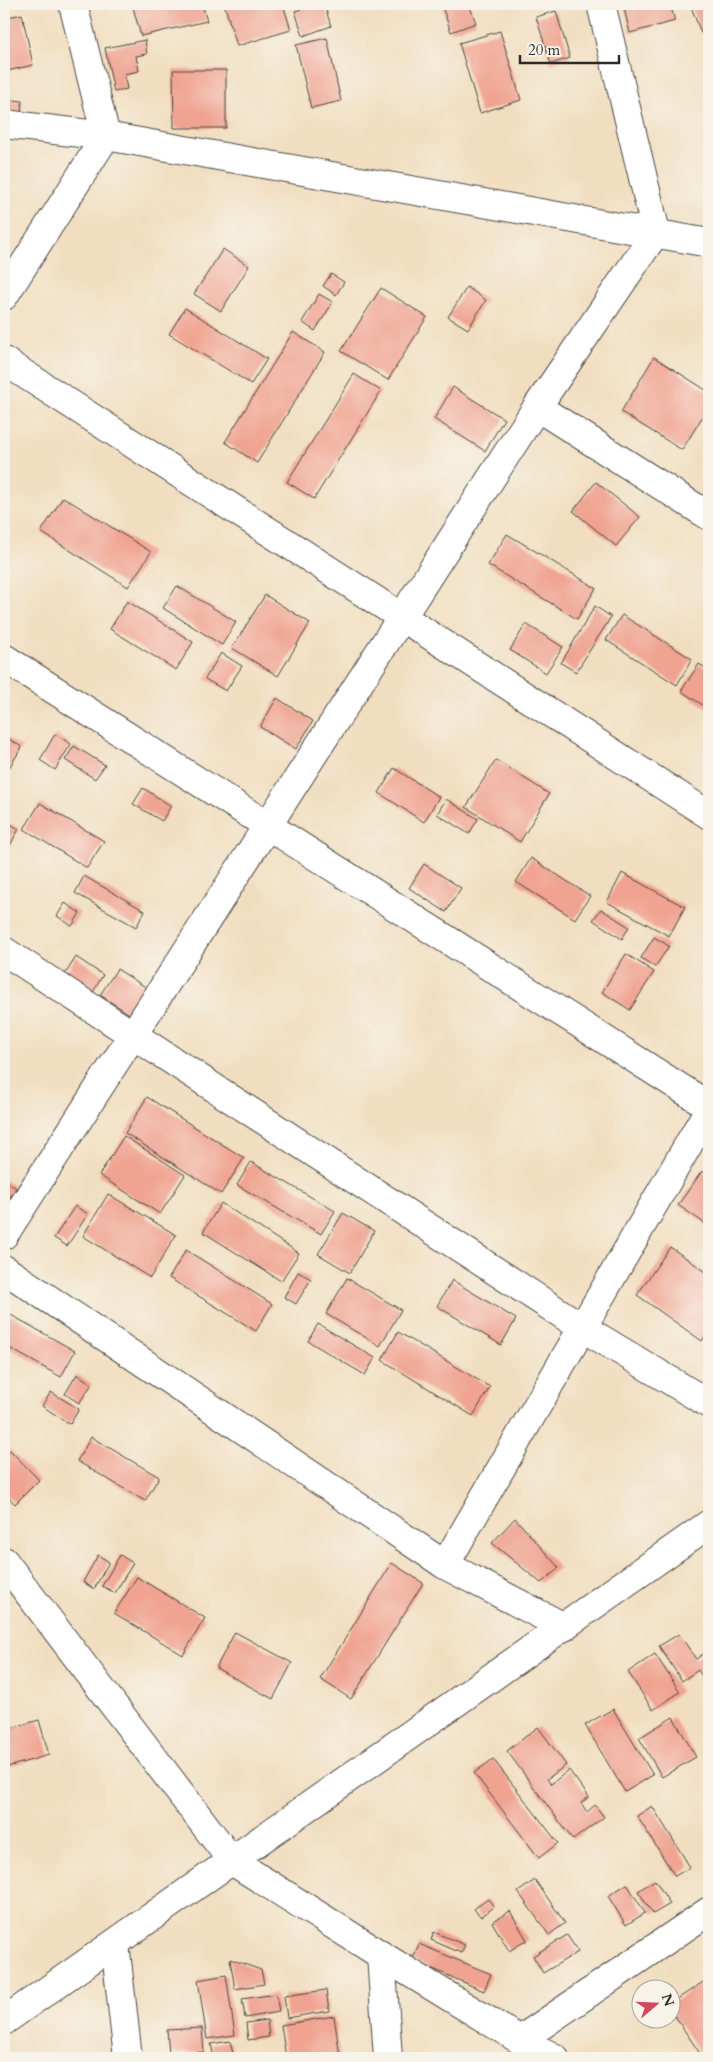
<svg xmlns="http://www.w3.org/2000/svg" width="713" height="2062" viewBox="0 0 713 2062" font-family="Cardo,serif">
	<rect width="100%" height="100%" fill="#f7f3e8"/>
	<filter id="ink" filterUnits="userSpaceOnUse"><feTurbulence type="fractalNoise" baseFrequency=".02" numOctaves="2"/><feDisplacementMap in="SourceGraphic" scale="10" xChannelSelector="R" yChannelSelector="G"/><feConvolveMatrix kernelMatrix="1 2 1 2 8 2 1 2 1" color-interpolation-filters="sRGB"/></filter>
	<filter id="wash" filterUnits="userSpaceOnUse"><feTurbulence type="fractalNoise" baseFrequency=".0096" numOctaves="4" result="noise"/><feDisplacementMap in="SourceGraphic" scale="20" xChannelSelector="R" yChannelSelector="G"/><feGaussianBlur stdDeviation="1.12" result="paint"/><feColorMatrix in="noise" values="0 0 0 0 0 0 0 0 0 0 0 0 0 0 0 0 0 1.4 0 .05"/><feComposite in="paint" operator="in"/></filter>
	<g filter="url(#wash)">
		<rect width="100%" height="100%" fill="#f1dec0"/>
		<g id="blocks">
			<path fill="#f0a391" d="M 132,4 L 202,4 L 207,21 L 141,36 Z
				M 224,4 L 283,4 L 291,30 L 237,46 Z
				M 316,4 L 324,4 L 331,26 L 303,36 L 295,11 Z
				M 441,4 L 469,4 L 476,23 L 451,32 Z
				M 623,4 L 670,4 L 675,21 L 630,33 Z
				M 690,4 L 709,4 L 709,30 L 701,33 Z
				M 556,11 L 570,58 L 551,64 L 536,17 Z
				M 22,14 L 33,65 L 7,71 L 4,56 L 4,18 Z
				M 500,31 L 521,100 L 480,113 L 459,43 Z
				M 327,38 L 341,101 L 311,108 L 296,45 Z
				M 145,40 L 147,54 L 136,56 L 139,71 L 124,74 L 127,89 L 114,92 L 105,48 Z
				M 173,70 L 226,70 L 226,128 L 174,128 Z
				M 4,99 L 22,101 L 21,113 L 4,111 Z
				M 223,249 L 249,266 L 221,311 L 194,294 Z
				M 331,274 L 344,282 L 336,295 L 323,286 Z
				M 467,287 L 486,300 L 468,329 L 448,317 Z
				M 381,288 L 427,317 L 388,380 L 341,351 Z
				M 319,294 L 333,302 L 315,331 L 302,322 Z
				M 185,308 L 267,359 L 251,384 L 169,334 Z
				M 293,332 L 325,352 L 257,463 L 225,442 Z
				M 654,357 L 709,392 L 709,406 L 682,450 L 621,412 Z
				M 354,374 L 381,391 L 314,499 L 287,482 Z
				M 453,387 L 504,419 L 485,451 L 434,419 Z
				M 596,482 L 640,517 L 616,546 L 573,511 Z
				M 63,497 L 151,552 L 128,587 L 41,532 Z
				M 507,534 L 596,588 L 577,619 L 488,565 Z
				M 177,586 L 236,622 L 222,645 L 163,608 Z
				M 265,595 L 310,623 L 278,676 L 232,648 Z
				M 127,601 L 193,642 L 176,670 L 110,629 Z
				M 595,606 L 611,617 L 576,672 L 561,663 Z
				M 622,615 L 692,659 L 677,685 L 606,640 Z
				M 526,624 L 563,647 L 546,673 L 510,650 Z
				M 221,653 L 242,666 L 226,691 L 205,679 Z
				M 699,664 L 709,670 L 709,709 L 681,691 Z
				M 277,698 L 313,721 L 296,749 L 260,727 Z
				M 55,734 L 71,744 L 55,770 L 40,760 Z
				M 4,736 L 22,747 L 4,776 Z
				M 74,746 L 105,765 L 95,779 L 65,760 Z
				M 496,760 L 549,794 L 520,842 L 466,807 Z
				M 394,768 L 439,797 L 424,822 L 379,793 Z
				M 143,788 L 171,806 L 162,821 L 133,804 Z
				M 446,799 L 478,819 L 469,834 L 437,814 Z
				M 40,803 L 104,841 L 87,868 L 24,829 Z
				M 4,820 L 19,829 L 9,847 L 4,844 Z
				M 531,858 L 590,896 L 575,919 L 516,882 Z
				M 424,864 L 461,888 L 446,912 L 409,888 Z
				M 622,873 L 685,907 L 669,936 L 607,902 Z
				M 84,876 L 145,911 L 136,927 L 75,893 Z
				M 65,903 L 80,913 L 72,926 L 57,916 Z
				M 601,909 L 629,927 L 622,939 L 593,920 Z
				M 654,937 L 669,946 L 655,967 L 641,958 Z
				M 626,954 L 654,972 L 630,1010 L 602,992 Z
				M 76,957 L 103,975 L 92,994 L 64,976 Z
				M 117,969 L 147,988 L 131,1015 L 100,995 Z
				M 147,1097 L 244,1158 L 221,1194 L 125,1133 Z
				M 124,1136 L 185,1175 L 160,1214 L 99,1175 Z
				M 251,1162 L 335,1211 L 321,1234 L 237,1185 Z
				M 702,1171 L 709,1176 L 709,1222 L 707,1225 L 678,1205 Z
				M 4,1180 L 16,1188 L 4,1207 Z
				M 108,1194 L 176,1235 L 150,1278 L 83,1236 Z
				M 221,1203 L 299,1253 L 281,1281 L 203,1232 Z
				M 75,1206 L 88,1214 L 67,1246 L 54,1238 Z
				M 343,1213 L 374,1231 L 350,1273 L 318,1254 Z
				M 670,1247 L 709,1274 L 709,1330 L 702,1341 L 637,1295 Z
				M 186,1250 L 272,1304 L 256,1331 L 169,1278 Z
				M 298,1272 L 311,1279 L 296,1304 L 284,1297 Z
				M 347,1278 L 401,1310 L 380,1346 L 326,1314 Z
				M 452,1280 L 516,1319 L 501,1345 L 437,1306 Z
				M 4,1311 L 75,1351 L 61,1377 L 4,1345 Z
				M 318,1324 L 375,1358 L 365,1375 L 308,1341 Z
				M 398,1332 L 490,1387 L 473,1416 L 382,1360 Z
				M 77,1374 L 92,1384 L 79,1403 L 65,1394 Z
				M 51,1392 L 79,1409 L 70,1424 L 42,1406 Z
				M 91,1437 L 159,1477 L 145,1501 L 77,1461 Z
				M 10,1450 L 39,1480 L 15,1504 L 4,1492 L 4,1456 Z
				M 515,1518 L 559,1568 L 541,1583 L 492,1543 Z
				M 98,1555 L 109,1562 L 94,1589 L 83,1582 Z
				M 120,1555 L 133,1563 L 115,1593 L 102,1586 Z
				M 392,1563 L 423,1583 L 351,1699 L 320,1679 Z
				M 137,1577 L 205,1618 L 183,1655 L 114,1613 Z
				M 235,1632 L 292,1663 L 273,1699 L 216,1668 Z
				M 679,1634 L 696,1659 L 709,1650 L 709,1687 L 698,1670 L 682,1681 L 659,1646 Z
				M 655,1654 L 680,1692 L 653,1710 L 628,1672 Z
				M 613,1709 L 653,1775 L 625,1792 L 585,1725 Z
				M 673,1717 L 696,1757 L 662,1777 L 639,1738 Z
				M 39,1720 L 49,1755 L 4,1768 L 4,1730 Z
				M 538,1727 L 566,1765 L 547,1779 L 551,1784 L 569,1770 L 589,1797 L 581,1803 L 587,1812 L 595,1805 L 604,1817 L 573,1840 L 507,1751 Z
				M 493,1759 L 558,1843 L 539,1858 L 474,1773 Z
				M 652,1806 L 690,1867 L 675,1876 L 637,1816 Z
				M 535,1880 L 565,1923 L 549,1935 L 518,1892 Z
				M 655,1880 L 670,1904 L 653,1914 L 638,1891 Z
				M 627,1884 L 645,1913 L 626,1925 L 608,1896 Z
				M 488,1899 L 494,1907 L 481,1917 L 474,1909 Z
				M 510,1911 L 527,1940 L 509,1951 L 492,1922 Z
				M 434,1932 L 465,1945 L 461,1953 L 431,1940 Z
				M 567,1935 L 578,1952 L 543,1973 L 533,1956 Z
				M 419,1944 L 491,1974 L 484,1991 L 412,1960 Z
				M 230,1959 L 261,1970 L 264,1984 L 235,1989 Z
				M 226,1975 L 235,2035 L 207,2039 L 198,1980 Z
				M 709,1978 L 709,2058 L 703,2058 L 670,2009 L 670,2004 Z
				M 326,1990 L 329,2011 L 287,2018 L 284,1996 Z
				M 276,1994 L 279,2012 L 245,2018 L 242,1999 Z
				M 334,2016 L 340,2056 L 322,2058 L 286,2058 L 281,2025 Z
				M 267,2020 L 269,2037 L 248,2040 L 246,2023 Z
				M 202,2028 L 204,2052 L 169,2054 L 167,2030 Z
				M 230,2041 L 234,2058 L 214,2058 L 211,2044 Z"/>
		</g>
	</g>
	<g filter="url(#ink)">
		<use href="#blocks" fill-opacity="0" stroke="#494641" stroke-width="1"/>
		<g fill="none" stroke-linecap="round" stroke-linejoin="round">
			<defs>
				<path id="minor" d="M 4,124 L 106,136 L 709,243
					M 4,296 L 106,136 L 73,4
					M 4,361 L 709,815
					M 537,407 L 709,516
					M 4,658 L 709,1106
					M 4,951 L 583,1328 L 709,1404
					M 4,1235 L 537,407 L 656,232 L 601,4
					M 4,1269 L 445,1565
					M 4,1561 L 232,1861 L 381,1955 L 520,2040 L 555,2058
					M 564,1627 L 445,1565 L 709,1109
					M 115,1943 L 128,2058
					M 381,1955 L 388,2058
					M 4,2021 L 709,1524
					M 520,2040 L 709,1911"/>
			</defs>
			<use href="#minor" stroke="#494641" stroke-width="30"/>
			<use href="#minor" stroke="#fff" stroke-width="28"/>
		</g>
	</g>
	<rect width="713" height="2062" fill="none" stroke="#f7f3e8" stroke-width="20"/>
	<g transform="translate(656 2004) rotate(71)"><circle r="24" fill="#f7f3e8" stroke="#a5a39c"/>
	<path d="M0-4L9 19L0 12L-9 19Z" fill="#d1495b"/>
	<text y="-8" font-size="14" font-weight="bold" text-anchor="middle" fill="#2b2b2b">N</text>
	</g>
	<path d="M520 55v8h99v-8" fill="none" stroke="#2b2b2b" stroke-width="2.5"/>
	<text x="528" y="55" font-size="15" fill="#2b2b2b" stroke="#f7f3e8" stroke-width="4" paint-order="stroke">20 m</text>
</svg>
